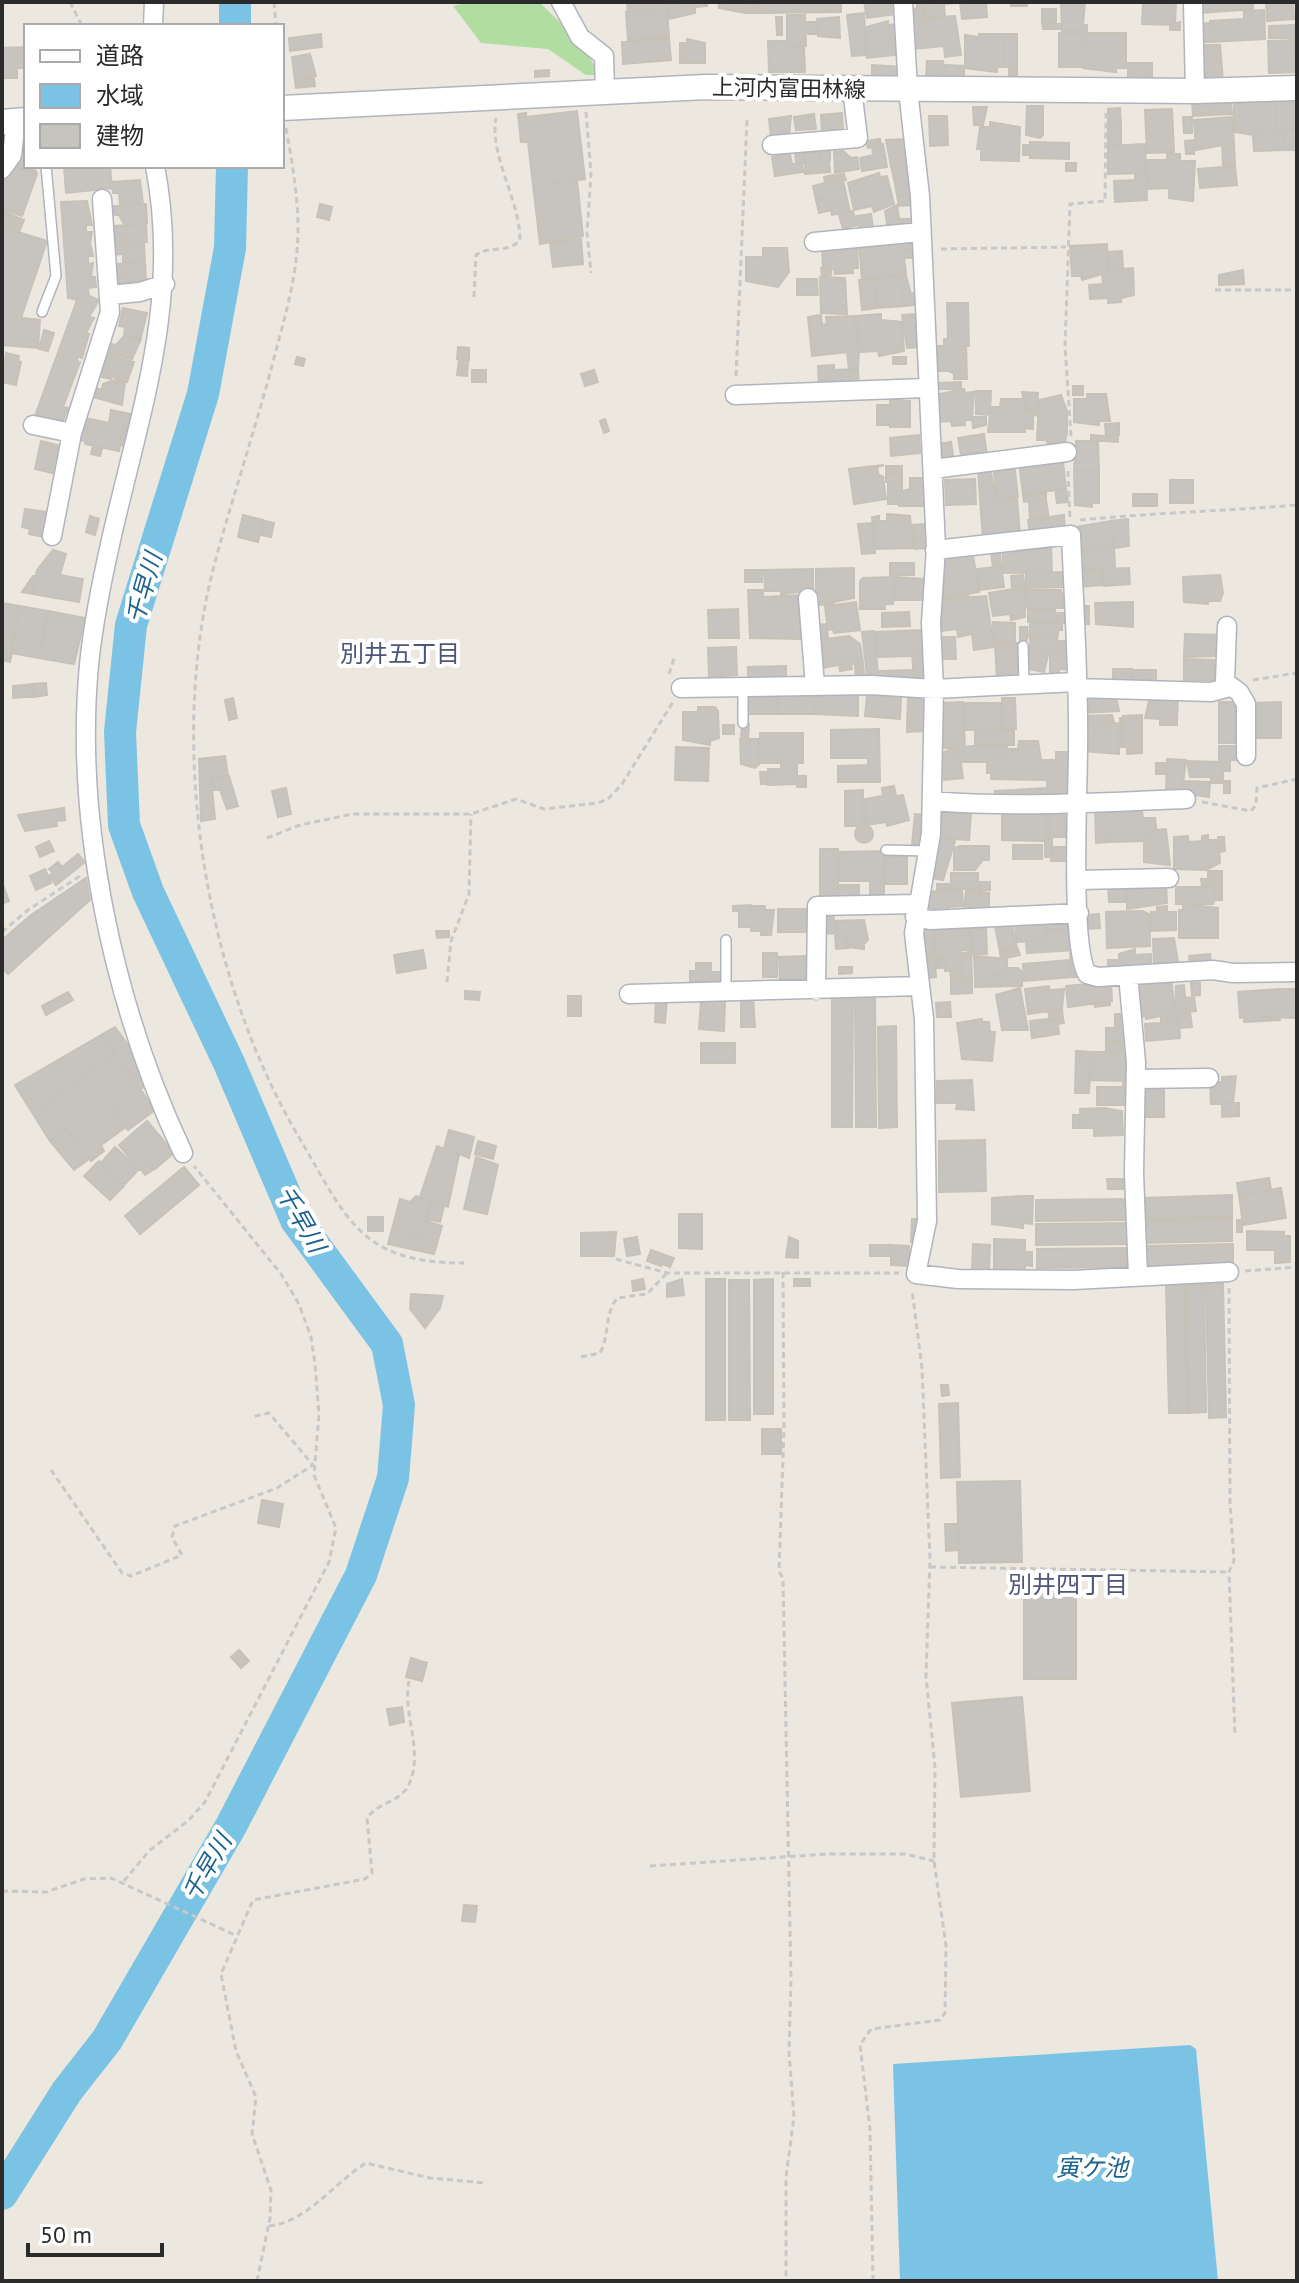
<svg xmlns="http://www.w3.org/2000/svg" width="1299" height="2283" viewBox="0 0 1299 2283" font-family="'PT Sans','Noto Sans JP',sans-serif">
	<rect width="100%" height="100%" fill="#ece7df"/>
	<path fill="#b2dda0" d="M 470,2 L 539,2 C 561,23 588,48 599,75 L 586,75 L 548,49 L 481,43 L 453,6 Z"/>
	<path fill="#7bc3e4" d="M 1190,2045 L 1196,2049 L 1218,2281 L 900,2281 L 893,2064 Z"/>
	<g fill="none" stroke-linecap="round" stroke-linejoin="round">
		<path stroke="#7bc3e4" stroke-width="32" d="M 235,26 L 235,2
			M 2,2194 L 67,2091 L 107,2040 L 231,1826 L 361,1575 L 393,1478 L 399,1405 L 387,1344 L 296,1220 L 229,1063 L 148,892 L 124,825 L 120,732 L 131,625 L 203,394 L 230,248 L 232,166"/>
	</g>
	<path fill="#c7c3be" stroke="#c7c2b8" stroke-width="2" d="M 627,2 L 707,2 L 707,6 L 628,12 Z
		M 718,2 L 745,2 L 745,13 L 719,8 Z
		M 745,2 L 754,2 L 755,13 L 745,13 Z
		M 756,2 L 841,2 L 841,12 L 756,13 Z
		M 864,2 L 895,2 L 897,14 L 867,18 Z
		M 917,2 L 956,2 L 956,3 L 944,4 L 945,16 L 925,18 L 924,8 L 917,9 Z
		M 960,2 L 986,2 L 987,17 L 962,19 Z
		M 1011,2 L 1027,2 L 1027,6 L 1011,6 Z
		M 1061,2 L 1085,2 L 1083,25 L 1087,25 L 1087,31 L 1062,31 Z
		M 1176,2 L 1175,25 L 1142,24 L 1143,3 Z
		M 1200,2 L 1253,2 L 1253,9 L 1201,13 Z
		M 1266,2 L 1293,2 L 1294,19 L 1267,21 Z
		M 695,7 L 695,13 L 669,19 L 668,9 Z
		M 924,8 L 926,23 L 911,25 L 910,9 Z
		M 667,9 L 669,37 L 628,40 L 626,12 Z
		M 1042,9 L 1056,9 L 1056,22 L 1042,22 Z
		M 1264,10 L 1265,39 L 1211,42 L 1210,21 L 1244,19 L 1244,11 Z
		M 864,13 L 866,55 L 852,56 L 847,15 Z
		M 787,15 L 805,15 L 806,46 L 787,47 Z
		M 955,16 L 961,55 L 945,57 L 944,46 L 913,49 L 911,25 L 926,23 L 925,18 Z
		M 776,17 L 782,17 L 782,35 L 777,35 Z
		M 839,17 L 840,38 L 818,36 L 817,19 Z
		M 888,21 L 888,25 L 898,24 L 902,54 L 867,58 L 863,28 Z
		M 807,22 L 816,22 L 817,34 L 808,34 Z
		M 1042,22 L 1062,24 L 1062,29 L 1043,29 Z
		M 1180,22 L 1180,30 L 1170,30 L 1170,25 Z
		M 1210,23 L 1211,42 L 1203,42 L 1202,24 Z
		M 1294,25 L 1294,38 L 1269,38 L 1269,26 Z
		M 1059,33 L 1083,33 L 1083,45 L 1059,45 Z
		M 1083,33 L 1126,33 L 1126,68 L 1116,68 L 1116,72 L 1083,68 Z
		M 321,34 L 322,47 L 290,51 L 289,38 Z
		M 979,34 L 1004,34 L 1004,67 L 997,67 L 997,72 L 965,68 L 965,35 L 979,37 Z
		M 1004,34 L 1017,34 L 1017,67 L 1004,67 Z
		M 669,39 L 671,60 L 623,64 L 622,42 Z
		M 687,39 L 705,43 L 705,63 L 680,63 L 680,43 L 687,43 Z
		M 1294,40 L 1295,72 L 1269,73 L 1268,41 Z
		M 768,41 L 787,41 L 787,48 L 804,47 L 805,72 L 769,72 Z
		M 1059,45 L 1083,45 L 1083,67 L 1059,67 Z
		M 1201,45 L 1220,45 L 1223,81 L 1202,81 Z
		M 26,47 L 26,68 L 17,68 L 17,78 L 2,78 L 2,48 Z
		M 310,54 L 316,76 L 295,81 L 292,57 Z
		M 927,61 L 943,61 L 945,78 L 926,77 Z
		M 1128,63 L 1152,63 L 1152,80 L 1128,80 Z
		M 872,65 L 902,67 L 901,78 L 872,79 Z
		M 945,65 L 964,66 L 964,78 L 945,78 Z
		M 1009,67 L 1017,67 L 1017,80 L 1009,80 Z
		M 549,70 L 549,76 L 535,77 L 535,71 Z
		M 314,78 L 315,86 L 296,88 L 295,81 Z
		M 1211,100 L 1211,115 L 1193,116 L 1192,101 Z
		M 1211,100 L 1231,100 L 1232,114 L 1211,115 Z
		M 1276,101 L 1296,101 L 1297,129 L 1276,130 Z
		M 1276,101 L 1276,130 L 1259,130 L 1260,136 L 1234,132 L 1234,102 Z
		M 1027,106 L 1043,106 L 1043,135 L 1040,138 L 1026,135 Z
		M 973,107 L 987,107 L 983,125 L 974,125 Z
		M 1120,108 L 1121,124 L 1108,125 L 1108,109 Z
		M 1172,109 L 1174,152 L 1147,153 L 1145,110 Z
		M 577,111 L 585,179 L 533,185 L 528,142 L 521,142 L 518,114 L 526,113 L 526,117 Z
		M 842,113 L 843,130 L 822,131 L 821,115 Z
		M 814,114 L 816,129 L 796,130 L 794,117 Z
		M 791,116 L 789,136 L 771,138 L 769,119 Z
		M 929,116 L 947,116 L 948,145 L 930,146 Z
		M 1183,117 L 1192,117 L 1192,133 L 1184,133 Z
		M 1232,117 L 1234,143 L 1196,150 L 1194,120 Z
		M 990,122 L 1020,127 L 1019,161 L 981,160 L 981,149 L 977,149 L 980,127 L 990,127 Z
		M 1121,124 L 1121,145 L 1108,146 L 1108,125 Z
		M 1297,129 L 1295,150 L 1285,150 L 1284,130 Z
		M 1259,130 L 1284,130 L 1285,150 L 1254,151 L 1253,136 L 1260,136 Z
		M 880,139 L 881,145 L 868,148 L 866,141 Z
		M 907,139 L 909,165 L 891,166 L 886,140 Z
		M 1194,140 L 1194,154 L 1186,154 L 1185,141 Z
		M 1030,142 L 1069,143 L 1069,159 L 1030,158 Z
		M 1234,143 L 1235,166 L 1223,167 L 1222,144 Z
		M 883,144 L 887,167 L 862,171 L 860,158 L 873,155 L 872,146 Z
		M 1145,144 L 1146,173 L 1108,174 L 1108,146 Z
		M 1023,145 L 1029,145 L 1029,155 L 1023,155 Z
		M 821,147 L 830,147 L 830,160 L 821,160 Z
		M 803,150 L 804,163 L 796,163 L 795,151 Z
		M 820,151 L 821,162 L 829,161 L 830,172 L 805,174 L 805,153 Z
		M 843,151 L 851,158 L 857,157 L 859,169 L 835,173 L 834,152 Z
		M 26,152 L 24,166 L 36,171 L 36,174 L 15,166 Z
		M 790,154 L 792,164 L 802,163 L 803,172 L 775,176 L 772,157 Z
		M 1167,154 L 1180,154 L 1180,161 L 1195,161 L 1193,201 L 1169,198 L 1169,188 L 1148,189 L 1147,160 L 1167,160 Z
		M 1066,163 L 1076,163 L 1076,171 L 1066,171 Z
		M 909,165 L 911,183 L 895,184 L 891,166 Z
		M 13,166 L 37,174 L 22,216 L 2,209 L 2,183 Z
		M 64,166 L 110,166 L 112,188 L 66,193 Z
		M 1235,166 L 1237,185 L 1200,188 L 1198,169 Z
		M 879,173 L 880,177 L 887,176 L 894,204 L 874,212 L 872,206 L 854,210 L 848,183 Z
		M 1135,173 L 1146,173 L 1147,200 L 1115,202 L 1114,181 L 1135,180 Z
		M 844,174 L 846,180 L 835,182 L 833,176 Z
		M 833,175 L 835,182 L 843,180 L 848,203 L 830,207 L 828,197 L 816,200 L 813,186 L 825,183 L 824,177 Z
		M 140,180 L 143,204 L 120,205 L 119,193 L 113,193 L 112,182 Z
		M 577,180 L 583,236 L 540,244 L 533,185 Z
		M 911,183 L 912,195 L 897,196 L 895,184 Z
		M 912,195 L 913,205 L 899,206 L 897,196 Z
		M 828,197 L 830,207 L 848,203 L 850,211 L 832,215 L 831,210 L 819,213 L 816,200 Z
		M 87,201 L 92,225 L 86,225 L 86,232 L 92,232 L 90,243 L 93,256 L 88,256 L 88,264 L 93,263 L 91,277 L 95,277 L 96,287 L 88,288 L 89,296 L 99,300 L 89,317 L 94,318 L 86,333 L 89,334 L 82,358 L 78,356 L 77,361 L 80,362 L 63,407 L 68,408 L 61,426 L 35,416 L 77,300 L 68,298 L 61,202 Z
		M 146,204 L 147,223 L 124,224 L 119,215 L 114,215 L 113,206 Z
		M 320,204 L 332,207 L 329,220 L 317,217 Z
		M 897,205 L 900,226 L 888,229 L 885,211 Z
		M 2,211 L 12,215 L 8,229 L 47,241 L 22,315 L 22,318 L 40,320 L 38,348 L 2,345 Z
		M 853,211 L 857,225 L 843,229 L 839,215 Z
		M 871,214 L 873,228 L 859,230 L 857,216 Z
		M 12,215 L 24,220 L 19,232 L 8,229 Z
		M 901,219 L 914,219 L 914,227 L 901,228 Z
		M 146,224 L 147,242 L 124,243 L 124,235 L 115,235 L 114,226 Z
		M 111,235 L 124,235 L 124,243 L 111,244 Z
		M 914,236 L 915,249 L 904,249 L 903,237 Z
		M 581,239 L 583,264 L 553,267 L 550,243 Z
		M 902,240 L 906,274 L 862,279 L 859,244 Z
		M 144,243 L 145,262 L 123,263 L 123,254 L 114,255 L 114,245 Z
		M 857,243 L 858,268 L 853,268 L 853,273 L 835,274 L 834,269 L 823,269 L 822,245 Z
		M 1107,244 L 1108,270 L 1133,268 L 1134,295 L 1121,298 L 1121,302 L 1108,303 L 1108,298 L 1090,299 L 1089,285 L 1103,284 L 1102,274 L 1082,280 L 1081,276 L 1072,276 L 1070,246 Z
		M 763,248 L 787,248 L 789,272 L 778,287 L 746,281 L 746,257 L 763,257 Z
		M 915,249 L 915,258 L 905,258 L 904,250 Z
		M 1122,251 L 1123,269 L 1108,270 L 1107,252 Z
		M 145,262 L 146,281 L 128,282 L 128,278 L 118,278 L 118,273 L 114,273 L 113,264 Z
		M 821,268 L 831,269 L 831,275 L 822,276 Z
		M 1243,270 L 1244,284 L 1219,285 L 1219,275 Z
		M 901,276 L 904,306 L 877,308 L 874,279 Z
		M 901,276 L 906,276 L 911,294 L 914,293 L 915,305 L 904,306 Z
		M 116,277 L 128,278 L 130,284 L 119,284 Z
		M 820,277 L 845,278 L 847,314 L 821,313 Z
		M 797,279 L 817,279 L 818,295 L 797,295 Z
		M 874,279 L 877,308 L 862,310 L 859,280 Z
		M 947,303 L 968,303 L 969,346 L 944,346 L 944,339 L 948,339 Z
		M 123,308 L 147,313 L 141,337 L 124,334 L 125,327 L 119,326 Z
		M 881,314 L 881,320 L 902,322 L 904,351 L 879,356 L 878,351 L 860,352 L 856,316 Z
		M 916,314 L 920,347 L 907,348 L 902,315 Z
		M 821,315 L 822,325 L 827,324 L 826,317 L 854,316 L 859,351 L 812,356 L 808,317 Z
		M 44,330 L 54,333 L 48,351 L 39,349 Z
		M 124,336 L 141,339 L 132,359 L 109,354 L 111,344 L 116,345 Z
		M 936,346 L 966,346 L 967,379 L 954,379 L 954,374 L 949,371 L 936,371 Z
		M 458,347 L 469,348 L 469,360 L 457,359 Z
		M 859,351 L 858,369 L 849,370 L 847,352 Z
		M 6,353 L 19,356 L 18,361 L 21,362 L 16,385 L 2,382 Z
		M 104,355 L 134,362 L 127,382 L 110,376 L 111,370 L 102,367 Z
		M 297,357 L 305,359 L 303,366 L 295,364 Z
		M 893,357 L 906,357 L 906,364 L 893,364 Z
		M 459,360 L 468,361 L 467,376 L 457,375 Z
		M 834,365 L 834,370 L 858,369 L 859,386 L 819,388 L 818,366 Z
		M 100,369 L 111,371 L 111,379 L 98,376 Z
		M 472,370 L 486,370 L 486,382 L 472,382 Z
		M 594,370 L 598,382 L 585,386 L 581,374 Z
		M 114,380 L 125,383 L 122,405 L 93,397 L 95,388 L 102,390 L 103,384 Z
		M 961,382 L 961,389 L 937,389 L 937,383 Z
		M 1073,386 L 1083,386 L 1083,395 L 1073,395 Z
		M 964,389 L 965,393 L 974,392 L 972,420 L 965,420 L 965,425 L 952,426 L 951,421 L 937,422 L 935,395 Z
		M 976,391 L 991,391 L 990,415 L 976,414 Z
		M 1022,392 L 1038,393 L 1037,416 L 1026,409 Z
		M 890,394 L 902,394 L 902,401 L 910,401 L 910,427 L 890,427 Z
		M 1087,394 L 1106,394 L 1110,421 L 1099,421 L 1099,425 L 1074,422 L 1074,399 L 1087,399 Z
		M 1061,395 L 1067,411 L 1067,433 L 1063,448 L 1048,449 L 1047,440 L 1037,440 L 1039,400 Z
		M 1001,399 L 1026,399 L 1026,409 L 1030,409 L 1033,415 L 1033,429 L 1025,428 L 1025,432 L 988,432 L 991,407 L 1000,407 Z
		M 877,405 L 890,405 L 890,425 L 877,425 Z
		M 111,410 L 131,414 L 124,446 L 120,445 L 124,426 L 109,423 Z
		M 972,417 L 986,417 L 986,425 L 973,428 Z
		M 82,418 L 90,419 L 85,441 L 77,440 Z
		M 90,419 L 124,426 L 119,451 L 85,444 Z
		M 605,419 L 609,431 L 604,433 L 600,421 Z
		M 1119,423 L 1119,435 L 1106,436 L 1105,424 Z
		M 984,434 L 987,456 L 962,460 L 958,438 Z
		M 919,435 L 920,453 L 891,456 L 890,438 Z
		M 1091,435 L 1118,437 L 1118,442 L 1091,440 Z
		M 41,441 L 65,447 L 57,474 L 35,469 Z
		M 1076,441 L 1098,441 L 1099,471 L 1074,471 Z
		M 951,442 L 954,462 L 941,463 L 938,444 Z
		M 93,446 L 102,448 L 100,456 L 91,454 Z
		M 1058,459 L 1059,462 L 1063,462 L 1066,489 L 1023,494 L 1019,463 L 1050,465 L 1049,460 Z
		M 1014,463 L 1018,497 L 997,499 L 993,466 Z
		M 884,465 L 877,467 L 878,474 L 883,477 L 851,482 L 849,469 Z
		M 886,466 L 902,466 L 902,473 L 886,473 Z
		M 990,468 L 996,500 L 1017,499 L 1020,535 L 983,540 L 978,470 Z
		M 1074,471 L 1099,471 L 1099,503 L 1092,503 L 1092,507 L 1075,505 Z
		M 886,473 L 902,473 L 902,482 L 886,482 Z
		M 883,477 L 886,499 L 854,504 L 851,482 Z
		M 910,478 L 925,478 L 925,506 L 899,506 L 899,492 L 910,489 Z
		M 975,479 L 976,504 L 946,505 L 945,480 Z
		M 1170,480 L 1193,480 L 1193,503 L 1170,503 Z
		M 888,482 L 902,482 L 902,491 L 888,491 Z
		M 1066,489 L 1068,502 L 1057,503 L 1055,490 Z
		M 888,491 L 899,492 L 899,504 L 888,504 Z
		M 1046,493 L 1046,500 L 1024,502 L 1023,495 Z
		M 1133,494 L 1147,494 L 1147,506 L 1133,506 Z
		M 1147,494 L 1157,494 L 1157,506 L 1147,506 Z
		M 1046,500 L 1049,519 L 1030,520 L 1029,502 Z
		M 25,509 L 48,512 L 45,537 L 29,534 L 30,529 L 22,527 Z
		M 887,514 L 910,516 L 913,548 L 875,549 L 872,517 L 879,516 L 879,521 L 887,521 Z
		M 243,515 L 263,520 L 258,542 L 238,537 Z
		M 1064,515 L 1065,532 L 1030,535 L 1028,520 Z
		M 90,516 L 99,519 L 95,535 L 86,532 Z
		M 1128,519 L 1129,546 L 1114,548 L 1111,521 Z
		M 265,521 L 274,523 L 271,537 L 261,535 Z
		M 1111,521 L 1114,548 L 1078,551 L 1076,527 Z
		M 874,523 L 875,553 L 862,554 L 858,524 Z
		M 927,524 L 927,548 L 915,549 L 912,525 Z
		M 1051,543 L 1052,572 L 1003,573 L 1003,546 Z
		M 1114,548 L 1115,567 L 1084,569 L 1083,550 Z
		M 972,549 L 979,592 L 938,599 L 943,553 Z
		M 53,550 L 66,554 L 60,575 L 83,579 L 79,602 L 33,594 L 37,570 Z
		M 1000,551 L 1001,566 L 993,567 L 991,552 Z
		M 890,563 L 914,563 L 914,575 L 890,575 Z
		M 1001,566 L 1004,587 L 980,590 L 977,569 Z
		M 854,568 L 854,598 L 834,602 L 834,597 L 816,597 L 816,569 Z
		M 1129,568 L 1130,584 L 1104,586 L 1103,569 Z
		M 813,569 L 813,590 L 781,594 L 781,591 L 765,591 L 764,570 Z
		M 1101,569 L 1102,585 L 1080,587 L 1079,571 Z
		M 745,570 L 762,570 L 762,582 L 745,582 Z
		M 1068,572 L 1068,587 L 1026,588 L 1026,573 Z
		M 1023,575 L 1025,586 L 1012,587 L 1011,576 Z
		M 1220,575 L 1223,593 L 1220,601 L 1208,601 L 1208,604 L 1184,602 L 1183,577 Z
		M 33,576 L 36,576 L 33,594 L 22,592 Z
		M 895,577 L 893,604 L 885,604 L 885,609 L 860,609 L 860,581 L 863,578 Z
		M 895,577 L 924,579 L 924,600 L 895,600 Z
		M 1024,587 L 1025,617 L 1011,620 L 1010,614 L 993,616 L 989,593 Z
		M 748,590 L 763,590 L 763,597 L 800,595 L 802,639 L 750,638 Z
		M 1025,590 L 1061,590 L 1066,608 L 1027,608 Z
		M 968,594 L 969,598 L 955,601 L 954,596 Z
		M 986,596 L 994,647 L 974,650 L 972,634 L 958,637 L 957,629 L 942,631 L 937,600 Z
		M 820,597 L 834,597 L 834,603 L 820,605 Z
		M 856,602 L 860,630 L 834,633 L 833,629 L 828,630 L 825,606 Z
		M 1133,602 L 1133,627 L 1096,624 L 1095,603 Z
		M 2,603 L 20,606 L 11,653 L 2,651 Z
		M 20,606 L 48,611 L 39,658 L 11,653 Z
		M 1080,606 L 1089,606 L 1089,624 L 1080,624 Z
		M 738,609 L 739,638 L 709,638 L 708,610 Z
		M 1028,610 L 1055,610 L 1058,623 L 1028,622 Z
		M 48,611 L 85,618 L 74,664 L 39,658 Z
		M 909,612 L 910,626 L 882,627 L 882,613 Z
		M 1058,613 L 1070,613 L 1070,623 L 1058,623 Z
		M 993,622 L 1015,623 L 1015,642 L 994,642 Z
		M 826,624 L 828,637 L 815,638 L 814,625 Z
		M 1030,624 L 1062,624 L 1062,630 L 1058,630 L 1058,636 L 1029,636 Z
		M 1020,627 L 1027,627 L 1027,640 L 1020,640 Z
		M 922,630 L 922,651 L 912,651 L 912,656 L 877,657 L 876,632 Z
		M 874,631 L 878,674 L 867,675 L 862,632 Z
		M 1185,634 L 1220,635 L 1219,656 L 1184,657 Z
		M 849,636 L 860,644 L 863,662 L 851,664 L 852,669 L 840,671 L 839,665 L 822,668 L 818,640 Z
		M 939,637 L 955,637 L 956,659 L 940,659 Z
		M 1030,637 L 1057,638 L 1059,651 L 1030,651 Z
		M 1059,641 L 1070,641 L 1070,651 L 1059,651 Z
		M 1019,643 L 1018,679 L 997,681 L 995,644 Z
		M 736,647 L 737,675 L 709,677 L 708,648 Z
		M 926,650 L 927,683 L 914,683 L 912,651 Z
		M 2,651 L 12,653 L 10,662 L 2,660 Z
		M 1029,651 L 1049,651 L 1044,672 L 1028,669 Z
		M 1050,652 L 1071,652 L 1071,670 L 1059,669 L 1059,674 L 1050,674 Z
		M 1184,659 L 1214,660 L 1214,680 L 1184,680 Z
		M 863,664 L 865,681 L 856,681 L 855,665 Z
		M 786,666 L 786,681 L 748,679 L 748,667 Z
		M 1113,669 L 1132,669 L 1132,681 L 1113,681 Z
		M 914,670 L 914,681 L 879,681 L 879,671 Z
		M 1133,670 L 1156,670 L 1156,683 L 1133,682 Z
		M 46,683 L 47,695 L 34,697 L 32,684 Z
		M 32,684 L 34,697 L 24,697 L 24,685 Z
		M 24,685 L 24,697 L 13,698 L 13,686 Z
		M 814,691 L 815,714 L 778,714 L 777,692 Z
		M 814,691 L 858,692 L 858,716 L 815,714 Z
		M 777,692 L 778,714 L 748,714 L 748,696 Z
		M 1082,692 L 1115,692 L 1119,711 L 1082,713 Z
		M 867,696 L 901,698 L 900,719 L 865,716 Z
		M 1150,696 L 1178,698 L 1177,720 L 1145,718 Z
		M 908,697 L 924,697 L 925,726 L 907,725 Z
		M 233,698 L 237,718 L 229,720 L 225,700 Z
		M 1002,698 L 1015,698 L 1016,729 L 1003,729 Z
		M 963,702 L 964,728 L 943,729 L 942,703 Z
		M 1219,702 L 1242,702 L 1245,743 L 1219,743 Z
		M 1281,702 L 1281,738 L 1256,738 L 1255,703 Z
		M 965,703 L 1001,703 L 1001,730 L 965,730 Z
		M 698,707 L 715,707 L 718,711 L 719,738 L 710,741 L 710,745 L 683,740 L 683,712 L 698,712 Z
		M 1112,715 L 1114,722 L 1082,723 L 1082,716 Z
		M 1142,715 L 1142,746 L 1124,747 L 1123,716 Z
		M 1120,718 L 1123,718 L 1124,747 L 1121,747 Z
		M 1160,719 L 1177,720 L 1177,725 L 1160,725 Z
		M 1119,723 L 1119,754 L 1083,751 L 1082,724 Z
		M 742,724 L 749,724 L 748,738 L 741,738 Z
		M 723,725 L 734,725 L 734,734 L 723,734 Z
		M 907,725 L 925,726 L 926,731 L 907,732 Z
		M 964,728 L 965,747 L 942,748 L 941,729 Z
		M 879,729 L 880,782 L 838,782 L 838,766 L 868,765 L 868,758 L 831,758 L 831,730 Z
		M 975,731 L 1014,731 L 1014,745 L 975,745 Z
		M 760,733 L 803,733 L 803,763 L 797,763 L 797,784 L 768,785 L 768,769 L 781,769 L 781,763 L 760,763 Z
		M 740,739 L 759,739 L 759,764 L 755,768 L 741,764 Z
		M 1019,741 L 1038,741 L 1041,760 L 1056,760 L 1056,802 L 995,801 L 995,791 L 1047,788 L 1047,780 L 991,779 L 991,773 L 987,773 L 987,762 L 997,755 L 1007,755 L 1007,749 L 1018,749 Z
		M 972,746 L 1007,746 L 1007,755 L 997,755 L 987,762 L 957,762 L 954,748 Z
		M 1142,746 L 1142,753 L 1127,754 L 1127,747 Z
		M 1219,746 L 1244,746 L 1244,760 L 1219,760 Z
		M 676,747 L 709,748 L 708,781 L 675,780 Z
		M 952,749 L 959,749 L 963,778 L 944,780 L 942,753 Z
		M 1056,752 L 1074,752 L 1070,794 L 1056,794 Z
		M 225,756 L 228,776 L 211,779 L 215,819 L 201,821 L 199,759 Z
		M 1167,759 L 1186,760 L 1182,791 L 1166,791 Z
		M 1187,761 L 1223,762 L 1223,783 L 1211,783 L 1211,777 L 1190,777 Z
		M 1223,762 L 1230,762 L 1230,771 L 1223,771 Z
		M 1156,763 L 1166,763 L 1166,774 L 1156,774 Z
		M 760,772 L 767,772 L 767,784 L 761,784 Z
		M 229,776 L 238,806 L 227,809 L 220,790 L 213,790 L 212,779 Z
		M 797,776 L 806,776 L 806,787 L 797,787 Z
		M 1183,781 L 1210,782 L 1209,797 L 1182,793 Z
		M 1224,781 L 1230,781 L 1230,793 L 1224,793 Z
		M 894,786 L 896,796 L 903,795 L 909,820 L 887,826 L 886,822 L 865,825 L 865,799 L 883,796 L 882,788 Z
		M 286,788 L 291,814 L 278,817 L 272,791 Z
		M 863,790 L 863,826 L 845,826 L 845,791 Z
		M 1141,806 L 1143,818 L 1155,818 L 1156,826 L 1148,841 L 1107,842 L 1106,809 Z
		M 64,808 L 65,820 L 56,821 L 57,826 L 25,831 L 18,815 Z
		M 1095,809 L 1106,809 L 1107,842 L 1096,843 Z
		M 1002,810 L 1047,812 L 1047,837 L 1044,841 L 1002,840 Z
		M 1049,810 L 1066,810 L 1065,837 L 1049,837 Z
		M 942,811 L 971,814 L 969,840 L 939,838 Z
		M 915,814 L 925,815 L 924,824 L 914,824 Z
		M 914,824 L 924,824 L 922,846 L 912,845 Z
		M855 834a9 9 0 1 1 18 0a9 9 0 1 1-18 0Z
		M 1156,826 L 1156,830 L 1166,829 L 1170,865 L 1144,862 L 1144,841 L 1148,841 Z
		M 1208,835 L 1208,840 L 1216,840 L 1219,844 L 1220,863 L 1206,870 L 1174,869 L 1174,837 L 1188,836 L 1188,842 L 1202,841 L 1202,836 Z
		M 1218,837 L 1224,837 L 1225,851 L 1219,852 Z
		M 937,838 L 955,841 L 943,880 L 931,878 Z
		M 1045,839 L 1052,839 L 1052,857 L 1045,857 Z
		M 49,841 L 54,851 L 40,857 L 36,847 Z
		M 1013,845 L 1042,845 L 1042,859 L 1013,859 Z
		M 960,846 L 989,846 L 989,860 L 983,860 L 975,870 L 954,870 L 954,848 Z
		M 1052,847 L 1074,847 L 1074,861 L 1051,861 Z
		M 820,849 L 838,849 L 838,897 L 820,897 Z
		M 884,851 L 884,898 L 870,895 L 870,881 L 840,881 L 840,852 Z
		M 78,854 L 85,862 L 56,885 L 49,876 L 53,873 L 49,869 L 58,862 L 62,867 Z
		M 886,857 L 907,857 L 907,884 L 886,884 Z
		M 45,869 L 51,883 L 36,890 L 30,876 Z
		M 1208,871 L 1222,871 L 1222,879 L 1208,879 Z
		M 951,873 L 978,873 L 978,889 L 951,889 Z
		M 86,878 L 90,900 L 8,974 L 2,968 L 2,940 L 31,915 Z
		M 1201,879 L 1215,879 L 1215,887 L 1202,887 Z
		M 1215,879 L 1222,879 L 1222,900 L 1215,900 Z
		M 2,882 L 9,901 L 2,904 Z
		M 979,882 L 990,882 L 990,890 L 979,890 Z
		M 1125,883 L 1126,902 L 1109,902 L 1108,884 Z
		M 1166,883 L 1167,903 L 1127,909 L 1127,884 Z
		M 937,884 L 950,884 L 950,889 L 937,890 Z
		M 838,885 L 859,885 L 859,900 L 838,900 Z
		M 1176,887 L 1215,887 L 1215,900 L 1213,904 L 1176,904 Z
		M 956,889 L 962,891 L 963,906 L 948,907 L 949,913 L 935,913 L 934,908 L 929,908 L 928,892 Z
		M 966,890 L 989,893 L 989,909 L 964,909 Z
		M 1183,904 L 1218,908 L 1218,938 L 1179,938 L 1179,910 L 1183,910 Z
		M 751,905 L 751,909 L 753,906 L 765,906 L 765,910 L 774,910 L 771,935 L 761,935 L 761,931 L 751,931 L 751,927 L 739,927 L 739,911 L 733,911 L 733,906 Z
		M 1167,906 L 1167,912 L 1176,912 L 1176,930 L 1151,931 L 1151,912 L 1157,912 L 1157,907 Z
		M 832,907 L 836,933 L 826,934 L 823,908 Z
		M 778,909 L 814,909 L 815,932 L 778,932 Z
		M 1142,911 L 1149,914 L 1150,946 L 1107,948 L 1106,912 Z
		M 1099,914 L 1100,928 L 1088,929 L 1087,915 Z
		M 864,920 L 868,940 L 865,943 L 846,944 L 845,934 L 837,935 L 836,921 Z
		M 1068,921 L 1071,929 L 1047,930 L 1046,922 Z
		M 1046,922 L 1047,940 L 1017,942 L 1015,924 Z
		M 1008,923 L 1012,925 L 1017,948 L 1000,952 L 995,926 Z
		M 921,927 L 933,927 L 935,960 L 923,960 Z
		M 1074,928 L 1076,950 L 1027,953 L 1026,942 L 1047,940 L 1047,930 Z
		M 970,929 L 970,950 L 961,950 L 961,971 L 945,971 L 945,957 L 936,957 L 935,930 Z
		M 972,929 L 986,929 L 987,954 L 972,955 Z
		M 436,931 L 449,931 L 449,937 L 437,938 Z
		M 845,934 L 848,948 L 836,949 L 835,935 Z
		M 1174,938 L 1179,967 L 1154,968 L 1153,939 Z
		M 864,943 L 864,949 L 849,947 L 849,945 Z
		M 1018,949 L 1020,955 L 1001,959 L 1000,953 Z
		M 1135,949 L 1135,955 L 1151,954 L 1151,970 L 1108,969 L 1108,960 L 1119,960 L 1119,954 Z
		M 423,950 L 426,968 L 397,973 L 394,955 Z
		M 1070,950 L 1076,950 L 1077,977 L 1072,977 Z
		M 971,952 L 972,978 L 961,978 L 961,953 Z
		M 763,953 L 777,953 L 777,977 L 763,977 Z
		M 1210,954 L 1211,964 L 1190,966 L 1189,956 Z
		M 808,956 L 809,981 L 780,981 L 779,957 Z
		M 974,956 L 1007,959 L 1007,974 L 975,976 Z
		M 937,959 L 945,959 L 945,968 L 937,968 Z
		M 1069,960 L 1071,977 L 1049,979 L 1048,962 Z
		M 935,961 L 936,977 L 926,978 L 923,962 Z
		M 1048,962 L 1049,979 L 1024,981 L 1023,964 Z
		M 696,963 L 711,963 L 711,972 L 721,972 L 721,987 L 690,988 L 690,971 L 696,971 Z
		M 839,967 L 852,967 L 852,973 L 839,974 Z
		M 1007,968 L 1018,968 L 1022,972 L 1022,986 L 975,987 L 975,976 L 1007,974 Z
		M 950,971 L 961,971 L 961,978 L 951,978 Z
		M 1171,977 L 1175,1013 L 1146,1019 L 1146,1016 L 1139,1017 L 1135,981 Z
		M 951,978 L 972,978 L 972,993 L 951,994 Z
		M 1111,982 L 1112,1001 L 1068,1007 L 1066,986 Z
		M 1191,983 L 1200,983 L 1200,995 L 1192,996 Z
		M 1184,985 L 1185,998 L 1194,997 L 1196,1011 L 1175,1013 L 1176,986 Z
		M 1049,986 L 1050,990 L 1064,989 L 1062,1009 L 1028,1014 L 1025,989 Z
		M 1020,988 L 1028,1030 L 1002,1030 L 996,995 Z
		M 1279,989 L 1297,989 L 1295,1018 L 1263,1017 L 1263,1021 L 1244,1022 L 1244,1017 L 1240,1018 L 1238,992 Z
		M 465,991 L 480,992 L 479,1000 L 465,999 Z
		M 68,992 L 73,1000 L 46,1015 L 42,1006 Z
		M 832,992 L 853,992 L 852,1127 L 832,1127 Z
		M 855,994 L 875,994 L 876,1127 L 856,1127 Z
		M 568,996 L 581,996 L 581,1016 L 568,1016 Z
		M 753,997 L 755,1027 L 741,1027 L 741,1000 Z
		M 656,998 L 667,999 L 665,1023 L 655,1022 Z
		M 701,1001 L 725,1002 L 724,1031 L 699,1029 Z
		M 1110,1001 L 1110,1005 L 1095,1007 L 1094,1002 Z
		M 950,1002 L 951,1017 L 937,1017 L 936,1003 Z
		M 1062,1009 L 1063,1019 L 1050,1021 L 1048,1010 Z
		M 1190,1012 L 1192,1027 L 1179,1028 L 1178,1013 Z
		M 1178,1013 L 1179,1022 L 1169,1023 L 1168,1014 Z
		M 1115,1014 L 1127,1014 L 1127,1028 L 1115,1028 Z
		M 1168,1014 L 1169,1023 L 1179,1022 L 1180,1038 L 1146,1041 L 1145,1024 L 1161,1023 L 1161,1016 Z
		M 1280,1016 L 1280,1020 L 1263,1021 L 1263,1017 Z
		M 982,1019 L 982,1022 L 989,1022 L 990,1032 L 995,1032 L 992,1061 L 962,1059 L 957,1023 Z
		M 1049,1019 L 1063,1019 L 1064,1023 L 1058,1024 L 1059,1034 L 1032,1038 L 1030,1021 Z
		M 896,1026 L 897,1127 L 879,1128 L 878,1027 Z
		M 115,1027 L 131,1049 L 147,1085 L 141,1089 L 101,1035 Z
		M 1106,1028 L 1130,1028 L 1130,1040 L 1106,1040 Z
		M 101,1035 L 114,1053 L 33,1114 L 15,1085 Z
		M 1106,1042 L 1123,1042 L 1123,1050 L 1106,1050 Z
		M 701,1043 L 735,1043 L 735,1063 L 701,1063 Z
		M 1076,1051 L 1091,1052 L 1089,1093 L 1075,1093 Z
		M 1091,1052 L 1129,1052 L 1127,1081 L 1090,1080 Z
		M 114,1053 L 141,1090 L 113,1110 L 126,1127 L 101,1145 L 104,1151 L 91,1161 L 66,1129 L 50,1141 L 33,1114 Z
		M 1236,1076 L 1233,1103 L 1211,1104 L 1210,1082 L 1222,1082 L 1222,1077 Z
		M 972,1080 L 974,1110 L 956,1109 L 957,1103 L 936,1103 L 937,1081 Z
		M 1123,1081 L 1130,1081 L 1132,1105 L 1097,1105 L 1097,1087 L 1123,1087 Z
		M 1142,1084 L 1164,1084 L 1164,1117 L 1143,1117 Z
		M 141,1090 L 155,1110 L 128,1130 L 113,1110 Z
		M 1222,1103 L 1239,1103 L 1239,1116 L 1222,1117 Z
		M 1104,1108 L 1122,1111 L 1123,1135 L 1094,1136 L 1094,1128 L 1081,1128 L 1080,1109 Z
		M 1073,1115 L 1079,1115 L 1079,1128 L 1073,1128 Z
		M 147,1121 L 174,1153 L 155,1169 L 149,1162 L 140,1170 L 119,1145 Z
		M 66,1129 L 89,1159 L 74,1170 L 50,1141 Z
		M 449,1130 L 474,1137 L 469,1158 L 444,1148 Z
		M 985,1140 L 986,1191 L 939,1192 L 939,1141 Z
		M 478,1141 L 496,1146 L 493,1159 L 475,1154 Z
		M 437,1146 L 459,1155 L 448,1207 L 420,1197 Z
		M 115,1147 L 139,1169 L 124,1185 L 101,1163 Z
		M 476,1157 L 498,1165 L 487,1214 L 464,1209 Z
		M 99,1161 L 124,1186 L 110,1200 L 84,1176 Z
		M 148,1162 L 153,1170 L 145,1175 L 141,1169 Z
		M 184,1167 L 199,1185 L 140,1234 L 125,1216 Z
		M 1269,1178 L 1271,1190 L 1239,1195 L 1237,1183 Z
		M 1107,1179 L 1123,1179 L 1123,1189 L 1108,1189 Z
		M 1281,1188 L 1286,1218 L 1243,1225 L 1239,1195 Z
		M 1232,1195 L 1232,1217 L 1144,1219 L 1143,1198 Z
		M 416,1196 L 431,1202 L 421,1238 L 392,1229 L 400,1199 L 410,1202 Z
		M 1021,1196 L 1033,1196 L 1032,1224 L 1023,1223 L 1023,1228 L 992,1224 L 992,1198 Z
		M 1133,1199 L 1134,1220 L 1036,1221 L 1036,1200 Z
		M 431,1203 L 444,1206 L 440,1222 L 427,1219 Z
		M 679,1214 L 702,1214 L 702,1249 L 679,1248 Z
		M 368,1217 L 383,1217 L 383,1231 L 368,1231 Z
		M 912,1219 L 919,1219 L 919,1242 L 911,1242 Z
		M 1232,1219 L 1232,1241 L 1145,1243 L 1144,1221 Z
		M 1237,1220 L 1242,1220 L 1242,1232 L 1237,1232 Z
		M 426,1221 L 442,1226 L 434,1254 L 388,1244 L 392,1229 L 421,1238 Z
		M 1134,1223 L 1134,1244 L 1036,1245 L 1036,1224 Z
		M 1247,1231 L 1284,1232 L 1284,1236 L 1290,1236 L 1290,1262 L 1275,1263 L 1275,1250 L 1247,1250 Z
		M 616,1232 L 614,1256 L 581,1256 L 581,1233 Z
		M 637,1237 L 640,1254 L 627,1256 L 624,1239 Z
		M 789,1237 L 798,1241 L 798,1258 L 786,1257 Z
		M 994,1239 L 1025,1240 L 1025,1252 L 1032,1252 L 1032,1266 L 1025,1265 L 1025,1272 L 994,1269 Z
		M 973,1244 L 990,1245 L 989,1270 L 972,1270 Z
		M 1233,1244 L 1233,1264 L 1145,1266 L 1145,1246 Z
		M 870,1245 L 891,1245 L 891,1256 L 870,1256 Z
		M 891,1245 L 909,1246 L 909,1266 L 891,1265 Z
		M 1134,1248 L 1134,1267 L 1037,1268 L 1037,1249 Z
		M 651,1250 L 665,1255 L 661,1266 L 647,1261 Z
		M 665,1255 L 674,1258 L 670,1267 L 662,1264 Z
		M 643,1279 L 645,1289 L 633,1291 L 632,1281 Z
		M 682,1279 L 684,1295 L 667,1297 L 667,1284 Z
		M 706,1279 L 725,1279 L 725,1420 L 706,1420 Z
		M 773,1279 L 773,1414 L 754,1414 L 754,1280 Z
		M 794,1279 L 810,1279 L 810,1286 L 794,1286 Z
		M 729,1280 L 749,1280 L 750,1420 L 729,1420 Z
		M 1223,1282 L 1226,1417 L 1209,1418 L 1206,1283 Z
		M 1184,1284 L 1187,1413 L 1169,1413 L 1166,1285 Z
		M 1204,1284 L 1206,1412 L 1189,1413 L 1186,1285 Z
		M 411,1294 L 443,1296 L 440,1308 L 425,1328 L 410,1309 Z
		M 941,1385 L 948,1385 L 949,1395 L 942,1396 Z
		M 958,1403 L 960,1477 L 941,1478 L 939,1404 Z
		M 762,1429 L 781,1429 L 781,1454 L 762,1454 Z
		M 1020,1481 L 1022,1562 L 959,1563 L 957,1482 Z
		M 262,1500 L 283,1504 L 279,1527 L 258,1523 Z
		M 945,1524 L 958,1524 L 959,1550 L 946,1551 Z
		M 1024,1581 L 1076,1581 L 1076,1679 L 1024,1679 Z
		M 239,1650 L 249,1661 L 241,1668 L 231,1657 Z
		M 411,1658 L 427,1663 L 422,1681 L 406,1677 Z
		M 1022,1697 L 1030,1791 L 961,1797 L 952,1703 Z
		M 402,1707 L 404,1722 L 390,1725 L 387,1709 Z
		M 464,1905 L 477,1906 L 475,1922 L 462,1921 Z"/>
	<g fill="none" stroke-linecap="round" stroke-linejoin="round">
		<defs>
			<path id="lane" d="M 42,312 L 56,276 L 46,166
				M 1023,646 L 1024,683
				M 743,687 L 743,723
				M 886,850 L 929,851
				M 726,992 L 726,940"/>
			<path id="street" d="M 561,2 L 580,37 L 604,56 L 605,91
				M 903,2 L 908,90 L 920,196 L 936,548 L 931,623 L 934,689 L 931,834 L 914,933 L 924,1019 L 927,1221 L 916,1274 L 958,1279 L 1073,1280 L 1229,1272
				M 1193,2 L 1195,91
				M 153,26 L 154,2
				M 772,145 L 858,138 L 852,89
				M 155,166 C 181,301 140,411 111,540 C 102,580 93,624 89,665 C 74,825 115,1009 183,1153
				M 2,169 L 12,155 L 16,121
				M 814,242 L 921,232
				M 110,295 L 140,292 L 165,284
				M 735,395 L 926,388
				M 33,425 L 72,433 L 110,312 L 102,199
				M 933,469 L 1067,452
				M 52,536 L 72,433
				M 935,550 L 1071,535 C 1074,606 1079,678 1078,749 C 1078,792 1070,944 1087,974 L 1098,977 L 1213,970 L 1233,973 L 1297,972
				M 808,598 L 815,686
				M 1227,626 L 1225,682 L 1239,692 L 1246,704 L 1246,756
				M 681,688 L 871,685 L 934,689 L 1076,682
				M 1076,688 L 1211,692 L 1230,687
				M 933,801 C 1018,808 1101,802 1186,799
				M 1078,880 L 1169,878
				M 915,917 L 930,920 L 1079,913
				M 1128,975 L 1136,1062 L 1134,1173 L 1138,1276
				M 816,990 L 817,906 L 916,904
				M 629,994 L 920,986
				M 1136,1079 L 1209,1078"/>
			<path id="secondary" d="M 282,108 L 706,87 L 1195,91 L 1297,88
				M 2,122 L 26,120"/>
		</defs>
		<use href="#lane" stroke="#b2b4bd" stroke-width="12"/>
		<use href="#street" stroke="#b2b4bd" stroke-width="21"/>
		<use href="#secondary" stroke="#b2b4bd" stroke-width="27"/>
		<path stroke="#c8c8c8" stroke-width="3" stroke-dasharray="6 4" stroke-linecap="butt" d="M 70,2 L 82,26
			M 274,2 L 276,26
			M 282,77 L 284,89
			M 586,112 L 591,174 L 587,233 L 591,273
			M 286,128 C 292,162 298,195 298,229 C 298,272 286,313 275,354 C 257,424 234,492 215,562 C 166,744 204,978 300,1139 C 347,1219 360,1263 464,1263
			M 941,249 L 1066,247
			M 1215,290 L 1297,290
			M 474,297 L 476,255 C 489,245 508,254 520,240 C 520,200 489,155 496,118
			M 736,376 L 747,120
			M 1071,436 L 1065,346 L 1070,204 L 1105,201 L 1106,113
			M 1068,471 L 1070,520
			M 1080,520 C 1152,513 1224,511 1297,505
			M 669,674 L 675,655
			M 1253,680 L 1297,673
			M 1202,802 L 1251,811 L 1256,805 L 1257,788 L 1297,779
			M 267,838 L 300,825 L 352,814 L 471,814 L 516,799 L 544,809 L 598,803 L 608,799 L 622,784 L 673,702
			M 2,932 L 28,910 L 80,876
			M 447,982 L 451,941 L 469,894 L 471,814
			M 616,1259 L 667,1273 L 899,1273
			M 1245,1271 L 1297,1267
			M 783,1272 L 784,1429 L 779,1571 L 783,1579 L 791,1980 L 789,2052 L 794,2117 L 786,2177 L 786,2281
			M 1229,1288 L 1230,1503 L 1234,1561 L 1229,1572 L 1235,1736
			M 581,1357 L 600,1353 C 610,1335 604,1315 617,1298 L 647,1294 L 667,1273
			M 51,1470 L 122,1573 L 131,1576 L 182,1555 L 172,1537 L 175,1526 L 277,1488 L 313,1465 L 269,1413 L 251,1417
			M 930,1567 L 1229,1572
			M 650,1866 L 828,1854 L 905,1854 L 934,1861
			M 124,1881 L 149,1851 L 189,1820 L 205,1802 L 329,1562 L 336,1528 L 314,1475 L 319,1414 L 315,1364 L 311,1337 L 299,1304 L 281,1274 L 194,1166
			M 2,1891 L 46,1892 L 84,1879 L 111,1878 L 235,1935
			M 269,2226 C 307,2222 334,2183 366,2163 L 430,2178 L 486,2183
			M 257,2281 L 270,2218 L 271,2190 L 252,2134 L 256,2097 L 236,2051 L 221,1974 L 253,1900 L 365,1879 L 372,1873 L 367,1818 C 376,1804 398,1802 407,1788 C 426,1755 402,1716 409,1681
			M 873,2281 L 870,2129 L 860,2045 L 871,2029 L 940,2020 L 945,2013 L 946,1946 L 934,1861 L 935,1768 L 926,1676 L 930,1560 L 922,1368 L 912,1290"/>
		<use href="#lane" stroke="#fff" stroke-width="9"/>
		<use href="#street" stroke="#fff" stroke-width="18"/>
		<use href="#secondary" stroke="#fff" stroke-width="24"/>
	</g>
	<g text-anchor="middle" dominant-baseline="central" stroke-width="8" stroke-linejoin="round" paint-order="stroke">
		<g font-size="22" fill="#2b2b2b" stroke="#fff">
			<text transform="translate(789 88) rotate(1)">上河内富田林線</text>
		</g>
		<g font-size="24" font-style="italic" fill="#1a6290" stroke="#fff">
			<text transform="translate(144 588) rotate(-74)">千早川</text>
			<text transform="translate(301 1219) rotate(60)">千早川</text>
			<text transform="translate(207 1867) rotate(-60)">千早川</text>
			<text x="1092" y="2167">寅ケ池</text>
		</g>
		<g font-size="24" fill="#4f5578" stroke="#fff">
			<text x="400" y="653">別井五丁目</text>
			<text x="1068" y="1584">別井四丁目</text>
		</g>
	</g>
	<rect width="1299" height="2283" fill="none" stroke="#2b2b2b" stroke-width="8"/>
	<rect x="24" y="24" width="260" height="144" fill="#ffffff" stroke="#aaaaaa" stroke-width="2"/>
	<rect x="40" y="50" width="40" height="12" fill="#ffffff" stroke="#aaaaaa" stroke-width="2"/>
	<text x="96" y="64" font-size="24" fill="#2b2b2b">道路</text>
	<rect x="40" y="84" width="40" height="24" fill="#7bc3e4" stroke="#aaaaaa" stroke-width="2"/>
	<text x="96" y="104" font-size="24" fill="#2b2b2b">水域</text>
	<rect x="40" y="124" width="40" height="24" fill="#c7c3be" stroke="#aaaaaa" stroke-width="2"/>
	<text x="96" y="144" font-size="24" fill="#2b2b2b">建物</text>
	<path d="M28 2243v12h134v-12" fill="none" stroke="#2b2b2b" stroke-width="4"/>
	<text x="40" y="2243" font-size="24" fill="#2b2b2b" stroke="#ffffff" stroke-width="6" paint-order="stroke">50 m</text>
</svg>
